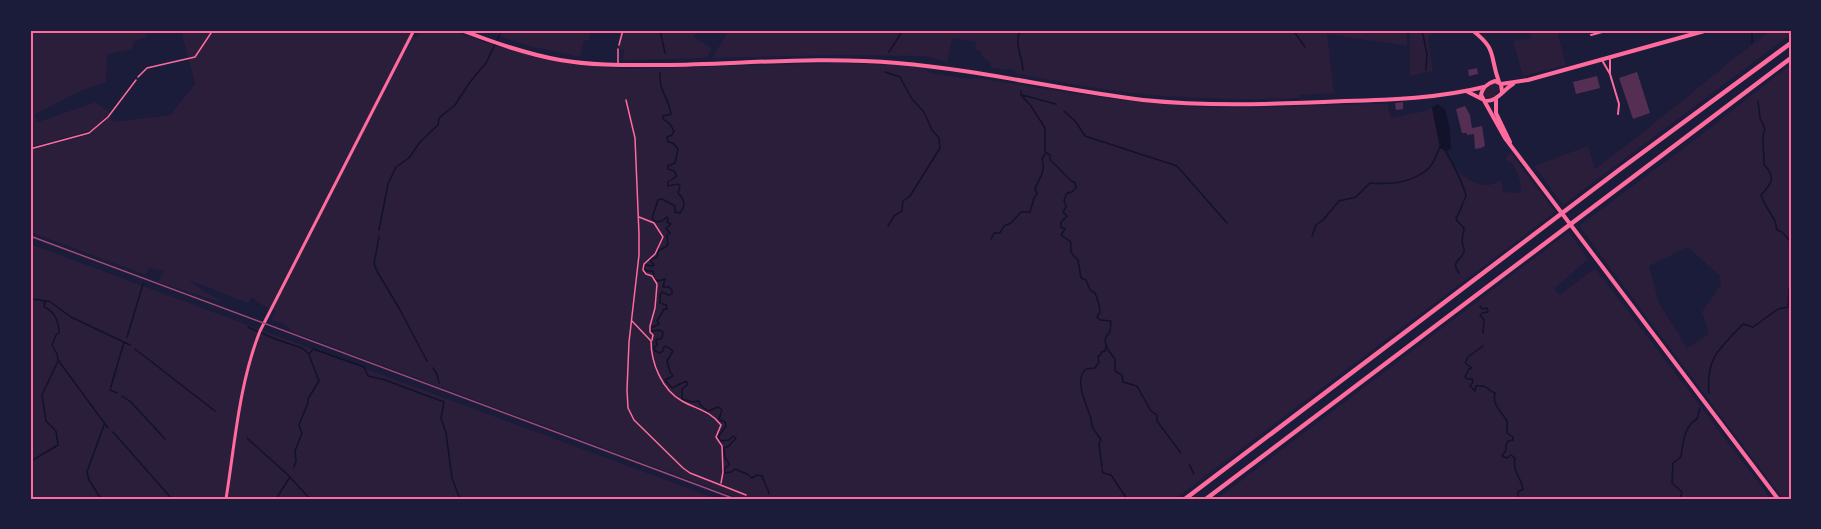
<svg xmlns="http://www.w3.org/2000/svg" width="1821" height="529" viewBox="0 0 1821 529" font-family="'Golos Text',sans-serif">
	<rect width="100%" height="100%" fill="#1b1b3a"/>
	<path fill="#2a1e3b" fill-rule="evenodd" d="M 30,30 L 145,30 L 147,37 L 134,41 L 132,49 L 107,54 L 106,82 L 80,91 L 34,115 L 38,122 L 96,102 L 110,113 L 94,129 L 83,133 L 30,147 Z
		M 181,30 L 408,30 L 409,34 L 416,38 L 421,30 L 451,30 L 487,43 L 542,59 L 583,66 L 627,69 L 837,63 L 894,65 L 926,69 L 930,73 L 970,79 L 978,78 C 1048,89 1117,102 1187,106 C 1254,110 1321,104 1388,104 L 1391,118 L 1425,111 L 1432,108 L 1440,148 C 1449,153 1450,162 1457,170 C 1465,179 1481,188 1493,184 C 1496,183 1498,181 1501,179 L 1503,192 L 1518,193 L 1521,191 C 1521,180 1517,170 1511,161 L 1509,163 L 1505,158 L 1511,153 L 1555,212 L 1175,499 L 746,499 L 742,497 L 741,499 L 293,332 L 284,324 L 271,320 L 276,311 L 262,305 L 252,297 L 248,303 L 189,280 L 202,290 L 226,304 L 158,282 L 164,271 L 149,268 L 146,275 L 30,232 L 30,150 L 88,135 L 110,116 L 113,122 L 170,115 L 195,84 Z
		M 498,30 L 591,30 L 589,40 L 584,40 L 580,57 L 522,44 L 497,35 Z
		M 620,30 L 698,30 L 694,37 L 712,49 L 706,58 L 623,60 L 624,50 L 617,48 Z
		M 729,30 L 1406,30 L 1407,46 L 1327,34 L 1334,93 L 1300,95 L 1299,98 C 1247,100 1194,99 1142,94 C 1100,90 1057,81 1015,73 L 1015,70 L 991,68 L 991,62 L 984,59 L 980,51 L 975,50 L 976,42 L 952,38 L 947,62 L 925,56 L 837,55 L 712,58 Z
		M 1410,30 L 1432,30 L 1428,41 L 1433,71 L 1410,76 Z
		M 1530,30 L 1557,30 L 1566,65 L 1523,76 L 1513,41 L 1531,38 Z
		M 1771,30 L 1791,30 L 1791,34 L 1563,205 L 1534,166 L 1588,146 L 1595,169 C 1655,125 1711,75 1771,30 Z
		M 1791,64 L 1791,499 L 1783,499 L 1579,226 L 1705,132 ZM 1688,247 L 1720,276 L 1721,284 L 1702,312 L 1709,334 L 1687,348 L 1659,303 L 1649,266 Z
		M 1494,83 L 1499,85 L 1500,89 L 1493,97 L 1486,98 L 1484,96 L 1485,90 Z
		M 1569,232 L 1588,259 L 1554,289 L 1560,295 L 1595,268 L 1771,499 L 1217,499 Z
		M 30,244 L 717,499 L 30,499 Z"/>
	<path fill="#12122b" d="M 1437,104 L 1445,109 L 1450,130 L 1451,149 L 1446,151 L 1440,148 L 1432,108 Z"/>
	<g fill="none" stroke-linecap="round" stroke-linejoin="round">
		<path stroke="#12122b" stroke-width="1.5" d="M 660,30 L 665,53
			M 1020,30 C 1014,46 1022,54 1023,70
			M 1293,30 L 1305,47
			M 1422,30 L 1427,54 L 1426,70
			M 1752,43 L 1752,30
			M 889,52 L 903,30
			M 885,72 L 900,77 L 912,99 L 924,112 L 932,130 L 939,138 L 940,148 L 910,196 L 903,201 L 902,211 L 894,216 L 888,226
			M 660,73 C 659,93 668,95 671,114 L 663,116 L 663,119 L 670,124 L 674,131 L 672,135 L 667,137 L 668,142 L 673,143 L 678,149 L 675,163 L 668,166 L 668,169 L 674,171 L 677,176 L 668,182 L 668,186 L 678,184 L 680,186 L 678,193 C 685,200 686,205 680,213 L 675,212 L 675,206 L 662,199 L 658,200 L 652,218 L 656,222 L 662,221 L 667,217 L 668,218 L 667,222 L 671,224 L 666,228 L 670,233 L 667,235 L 668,244 L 666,247 L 659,250 L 657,257 L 650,260 L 654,265 L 653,266 L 646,265 L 644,268 L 646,271 L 653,271 L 654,278 L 658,281 L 665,279 L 663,287 L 669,287 L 672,290 L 672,294 L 669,295 L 662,292 L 660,295 L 660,303 L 666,305 L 667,309 L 664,309 L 657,321 L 659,324 L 651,328 L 652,331 L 659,330 L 663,332 L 662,338 L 656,340 L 657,345 L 654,347 L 655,351 L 660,353 L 663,351 L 664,347 L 666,346 L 673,351 L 667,361 L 670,372 L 673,376 L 665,380 L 672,388 L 686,381 L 688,384 L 682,389 L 682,399 L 692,402 L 699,401 L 700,405 L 708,411 L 718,407 L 722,410 L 719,419 L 725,422 L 726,426 L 718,437 L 721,441 L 729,440 L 733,436 L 736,438 L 729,446 L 724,448 L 725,458 L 728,462 L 729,465 L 724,469 L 725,473 L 731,472 L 735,469 L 747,474 L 752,478 L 757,475 L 762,476 C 764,483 768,487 769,494
			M 1021,91 L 1021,95 L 1031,106 L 1045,128 L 1045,152 L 1050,155 L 1050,160 C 1060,167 1064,177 1075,183 L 1076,188 L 1072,192 L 1067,193 L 1064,200 L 1066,207 L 1063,212 L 1067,216 L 1061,222 L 1061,227 L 1065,229 L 1061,235 L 1071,242 C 1070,251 1071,254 1078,260 L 1081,278 L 1086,280 L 1090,290 L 1095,293 L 1099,304 L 1100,312 L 1097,317 L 1100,320 L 1111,321 L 1110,331 L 1106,337 L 1105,342 L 1108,350 L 1115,359 L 1115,371 L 1122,375 L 1123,382 L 1137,386 L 1151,411 L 1157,415 L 1157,421 L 1181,453
			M 1022,95 L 1056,104
			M 1758,101 L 1760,118 L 1765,129 C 1760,139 1765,153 1764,165 C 1776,176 1772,184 1761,195 L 1766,206 L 1775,221 L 1777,230 L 1782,232 L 1791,242
			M 1064,111 L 1076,122 L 1085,136 L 1177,166 L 1227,223
			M 1446,152 C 1453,164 1463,184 1466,196 C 1462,203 1461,211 1456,218 L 1457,221 L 1464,228 C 1464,233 1462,237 1462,242 C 1463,246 1465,249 1464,252 C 1461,261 1450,261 1459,273
			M 379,230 L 388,184 L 396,167 L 409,158 L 420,142 L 438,125 L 439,118 L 455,105 L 470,82 L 486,63 L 502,30
			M 1312,236 L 1316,225 L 1323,220 L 1339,201 L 1356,197 L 1370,183 C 1391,185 1413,183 1429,168 C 1434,163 1437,153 1440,147
			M 379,237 L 374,264 L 378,273 L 399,308 L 427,361
			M 991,239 L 994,233 L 1000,233 L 1004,226 L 1011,223 L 1021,212 L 1030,212 L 1034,198 L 1037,194 L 1035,188 C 1040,178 1046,170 1042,159 L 1045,154
			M 30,299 L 41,300 L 45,302 L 44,307 C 55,311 59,323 59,333 L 56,335 L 52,345 L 57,354 L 58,360 L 108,428
			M 44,301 L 49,301 L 71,317 L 130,345
			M 1480,306 L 1482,309 L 1487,308 L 1488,312 L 1482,313 L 1480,315 L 1484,320 L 1483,333
			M 248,327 L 275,339 L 302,348 L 309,354 L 313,349 L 364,367 L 368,376 L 385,380 L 444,402 L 441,418 L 446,433 L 452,478 L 460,499
			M 127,337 L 143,284
			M 1483,346 L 1468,357 L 1465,363 L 1472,368 L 1469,369 L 1465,377 L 1467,379 L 1472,379 L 1473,382 L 1470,386 L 1475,391 L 1476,386 C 1490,385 1485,389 1495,393 C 1492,405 1501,411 1507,421 L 1507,433 L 1513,437 L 1513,440 L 1508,441 L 1506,445 L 1506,450 L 1502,456 L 1507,458 L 1511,455 L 1515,458 C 1512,471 1521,477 1523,489 L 1518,492 L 1518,499
			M 135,349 L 215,411
			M 433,368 L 437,374 L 439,383
			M 117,393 L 110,390 L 124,342
			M 1709,393 C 1706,356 1720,349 1743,324 L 1753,327 L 1778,309 L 1788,307 L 1789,289 L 1791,288
			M 122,396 L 131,402 L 165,439
			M 113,432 L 172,499
			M 247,438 L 288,475 L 310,499
			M 1189,464 L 1194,474
			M 294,467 L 296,461 L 295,451 L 302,433 L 299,425 L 300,422 L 308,403 L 308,399 L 319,381 L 309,355
			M 1102,467 L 1099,443 L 1101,440 C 1099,436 1095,432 1093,428 C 1091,424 1092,423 1091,419 C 1087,405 1073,380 1086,369 L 1095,368 L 1099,362 L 1098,356 L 1101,355 L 1101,352 L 1105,351 L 1106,346
			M 30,469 L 33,460 L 58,445 L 56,431 L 46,421 L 42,395 L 58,361
			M 1102,469 L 1103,473 L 1111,475 L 1127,499
			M 101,499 L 89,480 L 87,472 L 104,425
			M 276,499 L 290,477
			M 1680,499 L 1682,492 L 1672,483 L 1673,463 L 1681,457 C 1683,443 1684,426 1697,419 L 1700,408"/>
	</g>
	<path fill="#542f53" d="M 1477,68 L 1478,74 L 1469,76 L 1468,70 Z
		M 1637,72 L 1650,113 L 1633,119 L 1619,78 Z
		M 1597,76 L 1600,88 L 1576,94 L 1573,82 Z
		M 1403,102 L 1403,109 L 1396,110 L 1395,103 Z
		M 1465,106 L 1470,115 L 1472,128 L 1482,126 L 1485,146 L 1481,148 L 1475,149 L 1474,134 L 1467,135 L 1467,133 L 1462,133 L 1456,109 Z"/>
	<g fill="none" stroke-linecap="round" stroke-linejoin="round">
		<path stroke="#ff6b9d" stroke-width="1.5" d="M 619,45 L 623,30
			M 626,100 L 635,138 L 639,234 L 639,255 L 629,342 L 627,390 L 628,408 L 634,420 L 683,468 L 690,473 L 746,495
			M 30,149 L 89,133 L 108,117 L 136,80
			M 639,217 L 654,223 L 663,237 L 655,254 L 644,264 L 643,270 L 646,274 L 652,276 L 657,284 L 655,308 L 650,326 L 650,332 L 653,335 L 652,340
			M 632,321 L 651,341 C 651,363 662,390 682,401 C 698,410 709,410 721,425 L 716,437 L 722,446 L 723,472 L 721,483"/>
		<path stroke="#ff6b9d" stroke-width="1.5" d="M 618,64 L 618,49
			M 138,77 L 147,68 L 195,57 L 213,30"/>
		<path stroke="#ff6b9d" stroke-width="2" d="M 1591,35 L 1606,31
			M 1610,58 L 1610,74
			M 1602,60 L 1610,74 L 1619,104 L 1618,114"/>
		<path stroke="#ff6b9d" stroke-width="3" d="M 226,499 C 235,443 239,384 260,331 L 414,30"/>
		<path stroke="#ff6b9d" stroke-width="4" d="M 461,30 C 493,42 526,54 560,60 C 594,66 629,65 664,65 C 741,64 820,56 897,63 C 980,70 1061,90 1143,100 C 1211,107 1278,104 1345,101 C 1392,100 1439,98 1484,87
			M 1472,30 C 1498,50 1489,55 1499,82
			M 1468,92 L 1482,99"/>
		<path stroke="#ff6b9d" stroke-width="4" d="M 1501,84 L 1528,80 L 1708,30
			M 1502,92 L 1501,84 L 1495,81 C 1488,83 1482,88 1481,95 L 1505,138 L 1778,499
			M 1496,98 L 1496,113 L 1510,142
			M 1485,101 C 1497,102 1503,90 1513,84"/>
		<path stroke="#ff6b9d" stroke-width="4.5" d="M 1185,499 L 1619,170 L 1791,43
			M 1206,499 L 1791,58"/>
		<path stroke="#a44b75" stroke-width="1.5" d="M 30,236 L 735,499"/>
	</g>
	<rect width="1821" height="529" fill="none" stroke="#1b1b3a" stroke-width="63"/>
	<rect x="32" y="32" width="1758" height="466" fill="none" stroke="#ff6b9d" stroke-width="2"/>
</svg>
